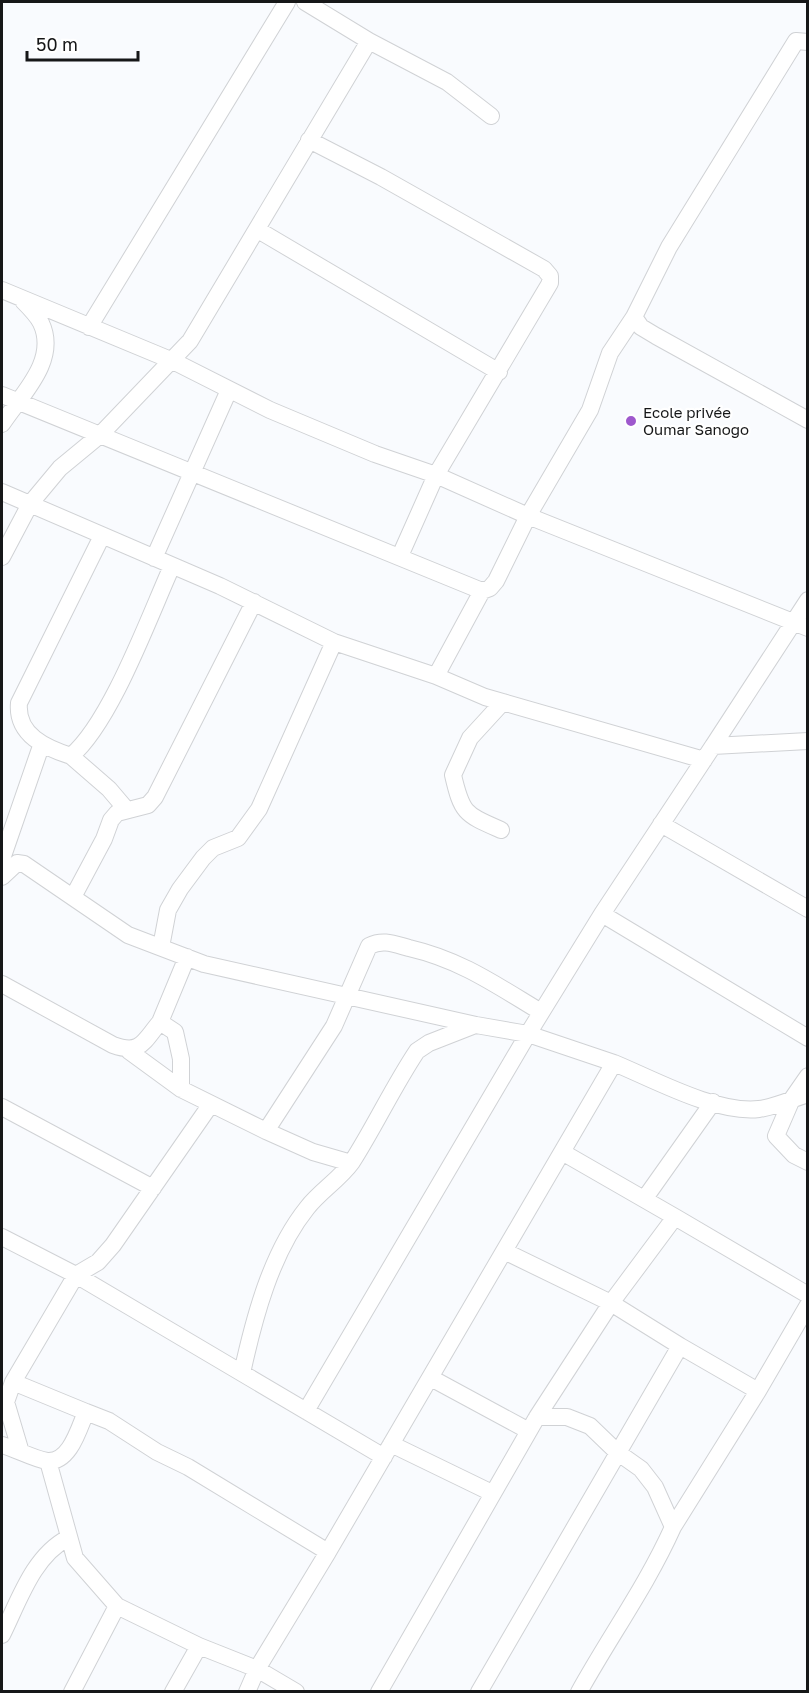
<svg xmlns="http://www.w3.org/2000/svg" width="809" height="1693" viewBox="0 0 809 1693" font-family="'Golos Text',sans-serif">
	<rect width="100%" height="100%" fill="#f9fbfe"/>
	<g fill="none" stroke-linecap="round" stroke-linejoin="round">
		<defs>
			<path id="minor" d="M 305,2 L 369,41
				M 808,42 L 796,41 L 669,247 L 634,317 L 641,327 L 656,336 L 808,420
				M 309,140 L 381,177 L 544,269 L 550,276 L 550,283 L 436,475 L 400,556
				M 258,230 L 499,372
				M 2,290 L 173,361 L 270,410 L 375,454 L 436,475 L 528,516 L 808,628
				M 89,327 L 287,2
				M 2,395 L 482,591 L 490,588 L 496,581 L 528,516 L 590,410 L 610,353 L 634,317
				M 2,424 C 20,396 59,361 41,323 C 37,315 29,307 23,301
				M 2,492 L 220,586 L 334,642 L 436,676 L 485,697 L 704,760
				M 102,536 L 19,703 C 16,735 46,748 71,756 C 111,722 149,617 172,566
				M 2,557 L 30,504 L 60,468 L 100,435 L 190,341 L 369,41 L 447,82 L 491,116
				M 154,558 L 229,390
				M 436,676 L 482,591
				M 713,746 L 808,600
				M 71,756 L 109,789 L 126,809
				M 661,824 L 808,909
				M 501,830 C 465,814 462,814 453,775 L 470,738 L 503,702
				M 2,859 L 41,746
				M 2,877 L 17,863 L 24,864 L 128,935 L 204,964 L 476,1025 L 528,1034 L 306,1411
				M 73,897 L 104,839 L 111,820 L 117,813 L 148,805 L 155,797 L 254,602
				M 602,914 L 808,1038
				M 161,947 L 168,910 L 180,889 L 203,858 L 213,848 L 238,838 L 259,809 L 334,642
				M 2,984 L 113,1045 C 141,1055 143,1042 160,1022
				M 129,1051 L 181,1089 L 266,1131
				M 614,1063 L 528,1034 L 602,914 L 713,746 L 808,741
				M 808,1076 L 792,1099 L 776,1136 L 794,1155 L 808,1162
				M 181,1089 L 181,1059 L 175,1032 L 160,1022 L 187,957
				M 2,1107 L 153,1188
				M 562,1152 L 675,1217
				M 351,1163 L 313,1152 L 266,1131 L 334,1026 L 369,946 C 383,939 394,944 409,948 C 461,960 496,985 541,1012
				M 645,1198 L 713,1102
				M 2,1237 L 76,1275 L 98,1262 L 113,1245 L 211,1104
				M 680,1346 L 758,1391
				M 242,1373 C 254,1318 271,1253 307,1208 C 320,1191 339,1180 352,1162 C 375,1126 393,1087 417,1051 L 429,1043 L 475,1025
				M 431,1378 L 529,1431
				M 13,1382 L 86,1412
				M 537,1417 L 567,1417 L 590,1426 L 617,1452 L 641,1469 L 655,1487 L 673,1527 C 647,1585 610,1636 579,1692
				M 391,1444 L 492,1493
				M 2,1445 C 16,1449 34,1459 47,1461 C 70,1463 79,1428 86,1412 L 109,1421 L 157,1452 L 188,1467 L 328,1552 L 614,1063 C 653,1079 716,1114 759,1109 C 775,1107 792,1099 808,1094
				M 20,1449 L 6,1402 L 13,1382 L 76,1275 L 384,1457
				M 48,1461 L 75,1558 L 117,1606 L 199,1646 L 257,1669 L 296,1692
				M 673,1527 L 758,1391 L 808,1305
				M 2,1635 C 19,1601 33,1556 68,1538
				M 72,1692 L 117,1606
				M 173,1692 L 199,1646
				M 247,1692 L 257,1669 L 328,1552
				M 379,1692 L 537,1417 L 611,1303 L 675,1217 L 808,1295
				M 479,1692 L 680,1346 L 611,1303 L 504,1251"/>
		</defs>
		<use href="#minor" stroke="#d0d2d5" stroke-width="18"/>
		<use href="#minor" stroke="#fff" stroke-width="16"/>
	</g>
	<circle fill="#9e58cd" stroke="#fff" stroke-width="2" cx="631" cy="421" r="6"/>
	<g text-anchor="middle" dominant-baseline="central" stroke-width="4.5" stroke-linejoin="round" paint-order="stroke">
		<g font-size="15" fill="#161718" stroke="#fff" text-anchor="start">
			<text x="643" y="412">Ecole privée<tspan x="643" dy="17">Oumar Sanogo</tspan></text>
		</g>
	</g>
	<rect width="809" height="1693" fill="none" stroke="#161718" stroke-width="6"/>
	<path d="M27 51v9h111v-9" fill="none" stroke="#161718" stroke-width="3"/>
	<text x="36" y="51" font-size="18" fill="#161718" stroke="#ffffff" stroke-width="4.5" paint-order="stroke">50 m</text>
</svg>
